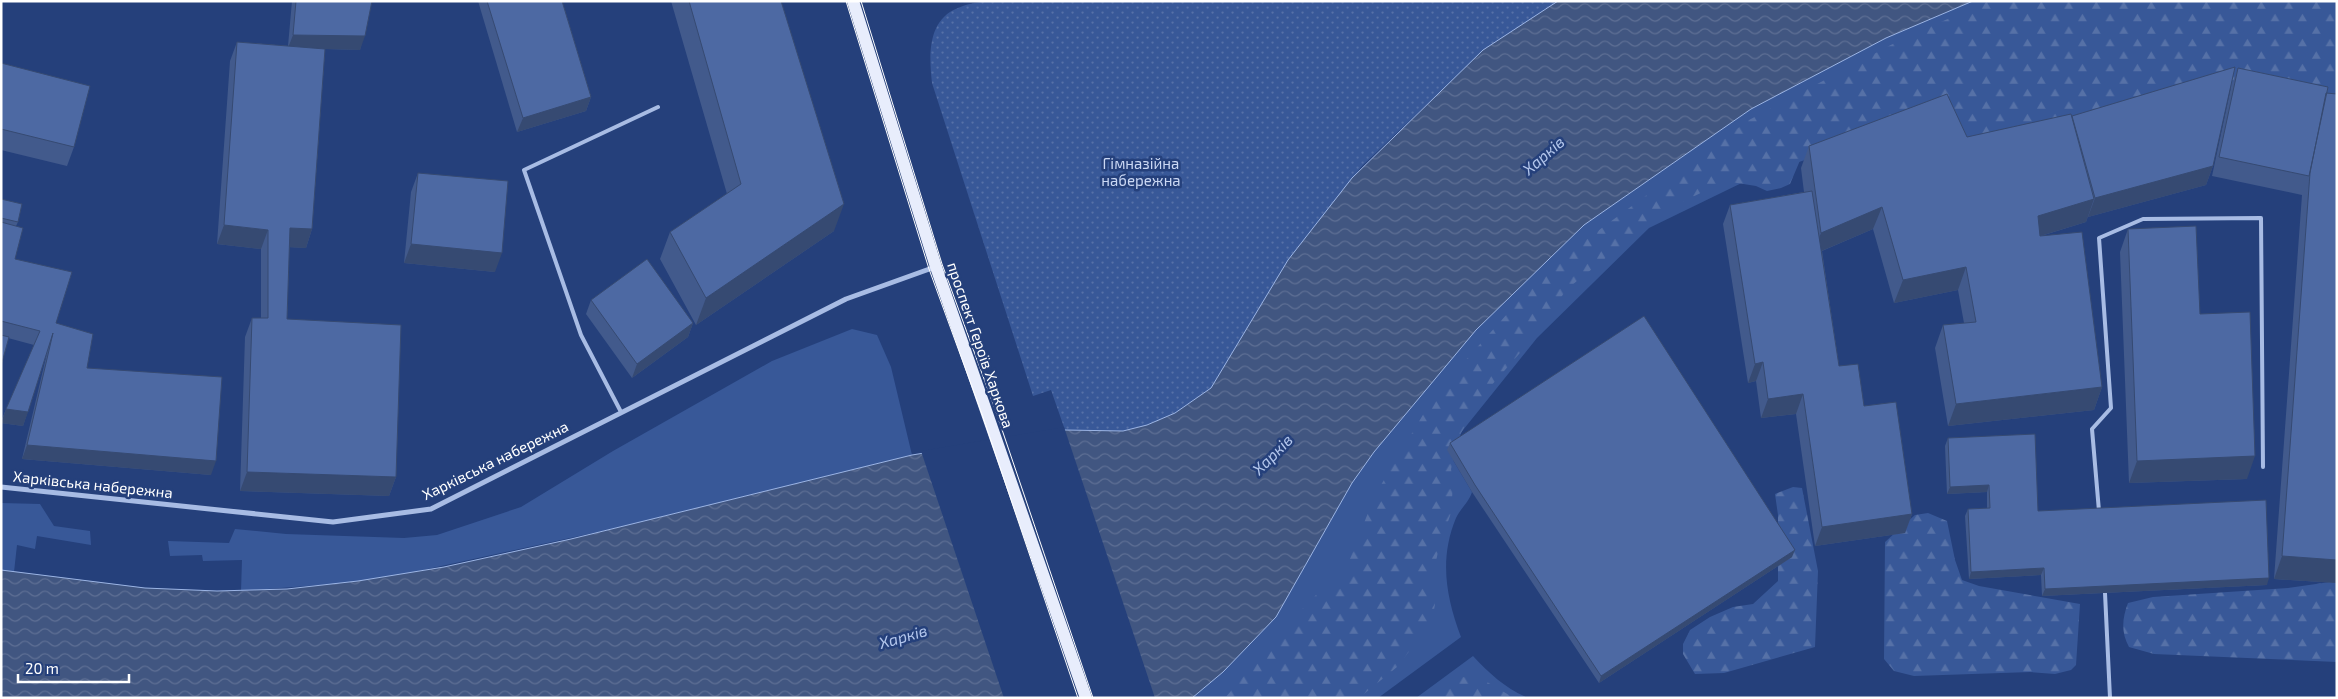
<svg xmlns="http://www.w3.org/2000/svg" width="2338" height="699" viewBox="0 0 2338 699" font-family="'Exo 2',sans-serif">
	<defs>
		<pattern id="forest-firs" width="22" height="20" patternUnits="userSpaceOnUse" patternTransform="scale(1.25)"><rect width="22" height="20" fill="#385898"/><path d="M5 1l3.5 6h-7zM16 11l3.5 6h-7z" fill="#5671a7"/></pattern>
		<pattern id="park-dots" width="8" height="8" patternUnits="userSpaceOnUse" patternTransform="scale(1.25)"><rect width="8" height="8" fill="#385898"/><path d="M2 2h.1M6 6h.1" fill="none" stroke="#5671a7" stroke-width="1.8" stroke-linecap="round"/></pattern>
		<pattern id="water-waves" width="16" height="10" patternUnits="userSpaceOnUse" patternTransform="scale(1.25)"><rect width="16" height="10" fill="#415681"/><path d="M0 5q4-4 8 0t8 0" fill="none" stroke="#5e6f94"/></pattern>
	</defs>
	<rect width="100%" height="100%" fill="#25407b"/>
	<path fill="#385898" d="M 1973,1 L 2337,1 L 2337,127 L 2320,106 L 2231,87 L 1959,160 L 1938,117 L 1756,176 L 1649,228 L 1537,338 L 1447,450 L 1472,492 C 1469,502 1460,509 1456,518 C 1439,559 1446,597 1461,637 L 1378,698 L 1192,698 L 1276,617 L 1352,483 L 1374,452 L 1476,329 L 1584,225 L 1751,109 L 1886,38 Z
		M 852,329 L 877,335 L 891,367 L 912,455 L 607,530 L 414,572 L 347,583 L 241,591 L 242,560 L 203,561 L 202,555 L 170,556 L 168,541 L 229,543 L 235,529 L 286,534 L 404,538 L 437,535 L 521,507 L 613,451 L 772,361 Z
		M 1,503 L 40,504 L 54,526 L 90,531 L 91,545 L 37,536 L 35,549 L 17,545 L 14,572 L 1,570 Z
		M 1473,656 C 1490,674 1505,688 1528,698 L 1416,698 Z"/>
	<path fill="url(#forest-firs)" d="M 1989,1 L 2337,1 L 2337,87 L 2277,85 L 2222,79 L 1974,149 L 1925,116 L 1804,151 L 1790,184 L 1781,188 L 1767,191 L 1756,186 L 1725,181 L 1670,208 L 1622,245 L 1567,289 L 1526,346 L 1483,395 L 1461,433 L 1451,469 L 1453,484 L 1451,513 L 1439,547 L 1431,585 L 1435,604 L 1432,622 L 1397,667 L 1359,698 L 1225,698 L 1248,671 L 1270,642 L 1316,595 L 1344,574 L 1375,495 L 1436,393 L 1543,274 L 1580,244 L 1749,120 L 1904,38 Z
		M 1793,487 L 1802,488 L 1818,571 L 1815,647 L 1724,673 L 1695,674 L 1683,654 L 1683,644 L 1690,630 L 1710,617 L 1733,607 L 1753,604 L 1778,581 L 1778,515 L 1775,494 Z
		M 1928,513 L 1947,521 L 1955,560 L 1962,580 L 1979,586 L 2080,604 L 2076,665 L 2071,670 L 2055,674 L 2030,672 L 1914,676 L 1894,671 L 1884,659 L 1885,542 L 1915,515 Z
		M 2330,582 L 2337,583 L 2337,662 L 2154,654 L 2129,647 C 2121,632 2122,619 2128,603 L 2153,597 L 2288,588 Z
		M 1463,677 L 1482,679 L 1514,698 L 1430,698 Z"/>
	<path fill="url(#park-dots)" d="M 985,1 L 1558,1 L 1481,53 L 1362,166 L 1288,260 L 1211,388 L 1175,413 L 1147,425 L 1123,431 L 1065,430 L 1051,390 L 1033,396 L 932,83 C 929,56 927,20 958,8 C 966,4 976,3 985,1 Z"/>
	<path fill="url(#water-waves)" stroke="#9cb5e5" d="M 1558,1 L 1973,1 L 1886,38 L 1751,109 L 1584,225 L 1476,330 L 1374,452 L 1352,483 L 1276,617 L 1223,672 L 1192,698 L 1,698 L 1,570 L 145,588 L 217,591 L 287,589 L 358,581 L 444,567 L 571,539 L 912,455 L 1065,430 L 1123,431 L 1147,425 L 1175,413 L 1211,388 L 1288,260 L 1352,178 L 1483,50 Z"/>
	<path fill="#25407b" d="M 1064,427 L 1155,698 L 1004,698 L 921,451 Z"/>
	<g fill="none" stroke-linecap="round" stroke-linejoin="round">
		<path stroke="#a8bce4" stroke-width="4" d="M 621,412 L 581,335 L 524,170 L 658,107
			M 2099,511 L 2092,429 L 2111,408 L 2099,238 L 2143,219 L 2261,218 L 2263,467
			M 2105,593 L 2110,698"/>
		<path stroke="#a8bce4" stroke-width="5" d="M 1,487 L 333,522 L 431,509 L 846,299 L 935,267"/>
		<path stroke="#e8edfc" stroke-width="12" d="M 853,1 L 936,267 L 1086,698"/>
		<path stroke="#fff" stroke-width="1" d="M 846,1 L 929,269 L 982,414 L 1078,698
			M 861,1 L 942,264 L 995,409 L 1093,698"/>
	</g>
	<path fill="#425a8c" d="M 292,1 L 372,1 L 360,50 L 325,49 L 312,229 L 306,248 L 289,247 L 287,319 L 396,477 L 389,496 L 240,491 L 245,337 L 252,318 L 261,318 L 261,249 L 217,244 L 230,61 L 237,42 L 288,46 Z
		M 478,1 L 562,1 L 591,97 L 586,111 L 517,132 Z
		M 671,1 L 781,1 L 834,231 L 696,325 L 660,259 L 670,232 L 727,194 Z
		M 1,63 L 74,147 L 67,166 L 1,150 Z
		M 2238,68 L 2326,93 L 2337,94 L 2337,583 L 2274,579 L 2302,195 L 2212,176 L 2231,87 Z
		M 2072,116 L 2213,166 L 2206,185 L 2088,217 L 2088,216 L 2086,222 L 2041,236 L 2102,387 L 2094,410 L 1948,426 L 1935,348 L 1943,325 L 1964,323 L 1958,290 L 1894,303 L 1873,229 L 1822,251 L 1839,366 L 1864,406 L 1912,514 L 1905,533 L 1815,546 L 1796,414 L 1761,418 L 1756,381 L 1748,383 L 1723,224 L 1730,205 L 1804,192 L 1801,168 L 1809,146 L 1967,137 Z
		M 418,173 L 495,272 L 404,263 L 411,192 Z
		M 1,199 L 18,222 L 16,226 L 15,259 L 56,323 L 87,368 L 211,475 L 22,459 L 47,353 L 23,426 L 1,423 L 1,421 L 34,345 L 8,338 L 1,366 Z
		M 2128,229 L 2200,314 L 2247,479 L 2129,483 L 2120,252 Z
		M 591,300 L 693,323 L 688,337 L 632,378 L 586,314 Z
		M 1948,438 L 2038,511 L 2267,585 L 2042,596 L 2041,575 L 1969,579 L 1965,516 L 1968,509 L 1987,508 L 1987,492 L 1947,494 L 1945,446 Z
		M 1450,443 L 1792,557 L 1599,683 L 1472,492 L 1447,450 Z"/>
	<path fill="#364a72" d="M 293,35 L 365,36 L 360,50 L 288,48 Z
		M 591,97 L 586,111 L 517,132 L 523,118 Z
		M 2213,166 L 2206,185 L 2088,217 L 2095,198 Z
		M 2094,199 L 2086,222 L 2030,239 L 2038,216 Z
		M 844,204 L 834,231 L 696,325 L 706,298 Z
		M 1882,207 L 1873,229 L 1812,255 L 1821,233 Z
		M 224,225 L 268,230 L 261,249 L 217,244 Z
		M 290,228 L 312,229 L 306,248 L 283,247 Z
		M 411,244 L 502,253 L 495,272 L 404,263 Z
		M 1966,267 L 1958,290 L 1894,303 L 1903,280 Z
		M 693,323 L 688,337 L 632,378 L 637,364 Z
		M 1763,362 L 1756,381 L 1748,383 L 1755,364 Z
		M 2102,387 L 2094,410 L 1948,426 L 1956,404 Z
		M 1803,394 L 1796,414 L 1761,418 L 1768,399 Z
		M 6,409 L 28,412 L 23,426 L 1,423 Z
		M 27,445 L 216,461 L 211,475 L 22,459 Z
		M 2255,456 L 2247,479 L 2129,483 L 2137,461 Z
		M 247,472 L 396,477 L 389,496 L 240,491 Z
		M 1989,485 L 1987,492 L 1947,494 L 1950,487 Z
		M 1912,514 L 1905,533 L 1815,546 L 1822,527 Z
		M 1795,550 L 1792,557 L 1599,683 L 1601,676 Z
		M 2282,556 L 2337,560 L 2337,583 L 2274,579 Z
		M 2044,568 L 2041,575 L 1969,579 L 1971,572 Z
		M 2269,578 L 2267,585 L 2042,596 L 2045,589 Z"/>
	<path fill="#4d69a3" stroke="#364a72" d="M 296,1 L 372,1 L 365,36 L 293,35 Z
		M 487,1 L 562,1 L 591,97 L 523,118 Z
		M 689,1 L 781,1 L 844,204 L 706,298 L 670,232 L 741,184 Z
		M 237,42 L 325,49 L 312,229 L 290,228 L 287,319 L 401,325 L 396,477 L 247,472 L 252,318 L 268,318 L 268,230 L 224,225 Z
		M 1,63 L 90,86 L 74,147 L 1,129 Z
		M 2235,67 L 2213,166 L 2095,198 L 2072,116 Z
		M 2238,68 L 2328,87 L 2309,176 L 2219,157 Z
		M 2326,93 L 2337,94 L 2337,560 L 2282,556 L 2310,173 Z
		M 1947,94 L 1967,137 L 2071,114 L 2094,199 L 2038,216 L 2040,236 L 2082,232 L 2102,387 L 1956,404 L 1943,325 L 1976,322 L 1966,267 L 1903,280 L 1882,207 L 1821,233 L 1809,146 Z
		M 418,173 L 508,181 L 502,253 L 411,244 Z
		M 1812,191 L 1839,366 L 1858,364 L 1864,406 L 1896,402 L 1912,514 L 1822,527 L 1803,394 L 1768,399 L 1763,362 L 1755,364 L 1730,205 Z
		M 1,199 L 22,204 L 18,222 L 1,218 Z
		M 1,222 L 23,228 L 15,259 L 72,272 L 56,323 L 93,334 L 87,368 L 222,377 L 216,461 L 27,445 L 53,333 L 28,412 L 6,409 L 40,331 L 1,321 Z
		M 2196,226 L 2200,314 L 2250,312 L 2255,456 L 2137,461 L 2128,229 Z
		M 647,259 L 693,323 L 637,364 L 591,300 Z
		M 1644,316 L 1795,550 L 1601,676 L 1475,485 L 1450,443 Z
		M 1,335 L 9,337 L 1,366 Z
		M 2035,434 L 2038,511 L 2266,500 L 2269,578 L 2045,589 L 2044,568 L 1971,572 L 1968,509 L 1990,508 L 1989,485 L 1950,487 L 1948,438 Z"/>
	<g text-anchor="middle" dominant-baseline="central" stroke-width="5" stroke-linejoin="round" paint-order="stroke">
		<g font-size="15" fill="#cbd8f4" stroke="#25407b">
			<text x="1141" y="163">Гімназійна<tspan x="1141" dy="17">набережна</tspan></text>
		</g>
		<g font-size="15" fill="#fff" stroke="#25407b">
			<text transform="translate(981 345) rotate(71)">проспект Героїв Харкова</text>
			<text transform="translate(495 460) rotate(-26)">Харківська набережна</text>
			<text transform="translate(93 484) rotate(6)">Харківська набережна</text>
		</g>
		<g font-size="16" font-style="italic" fill="#b3c6ec" stroke="#25407b">
			<text transform="translate(1543 155) rotate(-41)">Харків</text>
			<text transform="translate(1272 454) rotate(-45)">Харків</text>
			<text transform="translate(903 636) rotate(-16)">Харків</text>
		</g>
	</g>
	<rect width="2338" height="699" fill="none" stroke="#ffffff" stroke-width="5"/>
	<path d="M18 674v8h111v-8" fill="none" stroke="#ffffff" stroke-width="2.5"/>
	<text x="25" y="674" font-size="15" fill="#ffffff" stroke="#25407b" stroke-width="4" paint-order="stroke">20 m</text>
</svg>
